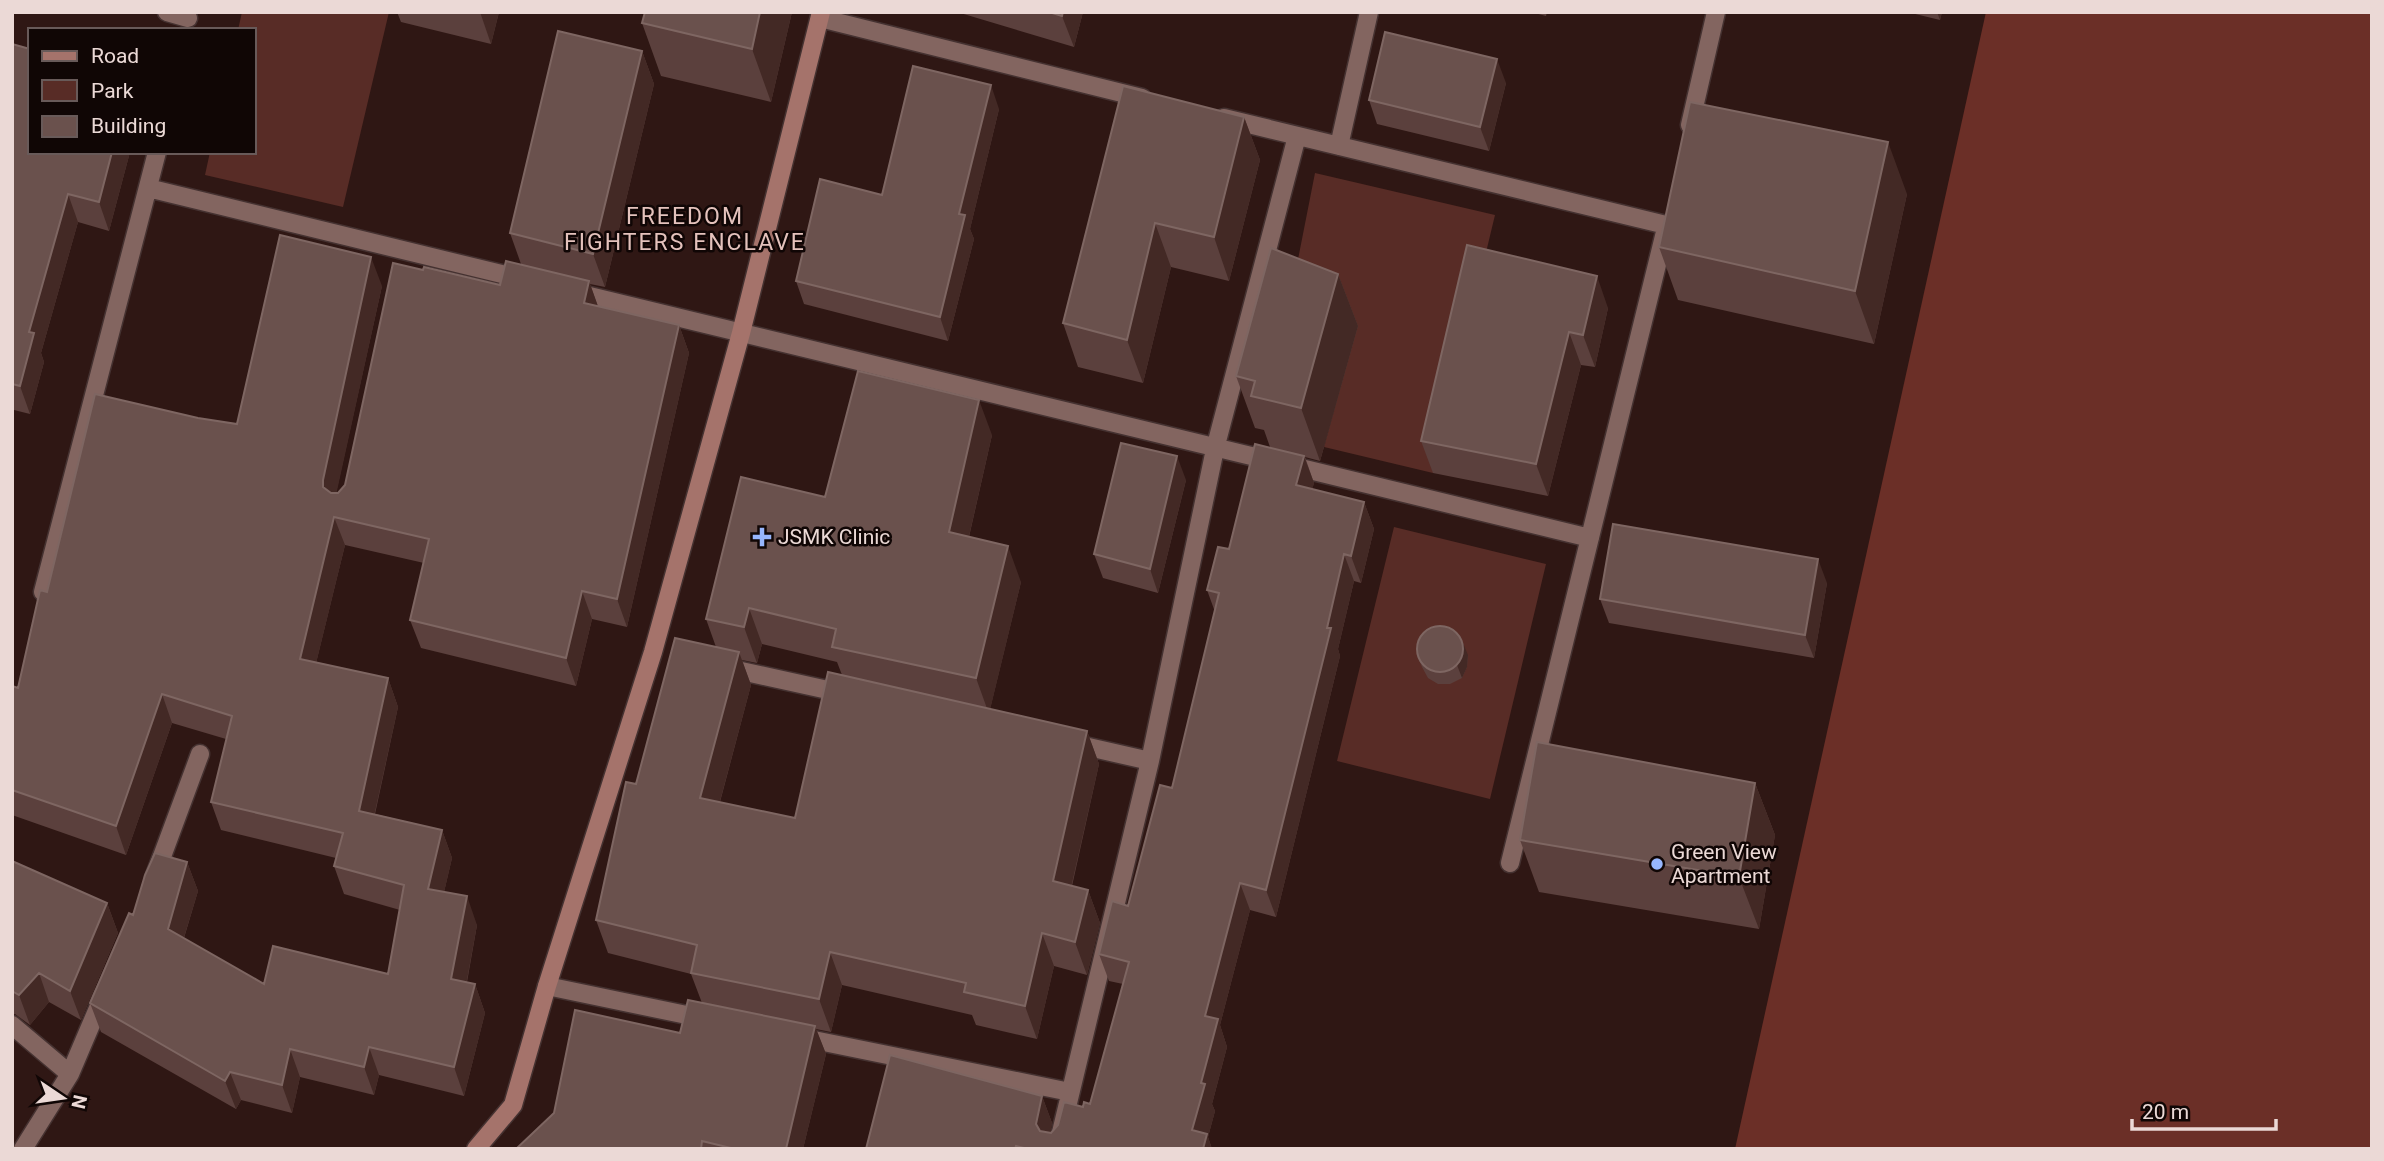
<svg xmlns="http://www.w3.org/2000/svg" width="2384" height="1161" viewBox="0 0 2384 1161" font-family="Roboto,sans-serif">
	<rect width="100%" height="100%" fill="#2f1714"/>
	<path fill="#582c26" d="M 242,12 L 389,12 L 343,207 L 205,175 L 210,152 L 254,152 L 254,30 L 238,30 Z
		M 1315,173 L 1495,215 L 1433,473 L 1324,447 L 1357,327 L 1290,300 Z
		M 1394,527 L 1546,564 L 1490,799 L 1337,761 Z"/>
	<path fill="#6b2f27" d="M 1986,12 L 2372,12 L 2372,1149 L 1735,1149 Z"/>
	<g fill="none" stroke-linecap="round" stroke-linejoin="round">
		<defs>
			<path id="street" d="M 167,12 L 188,18
				M 820,18 L 1142,98
				M 1224,118 L 1666,225
				M 1690,125 L 1716,12
				M 1339,146 L 1369,12
				M 148,188 L 526,280
				M 573,292 L 1590,538
				M 43,592 L 157,152
				M 723,667 L 846,694
				M 1071,743 L 1150,761
				M 1510,863 L 1666,228
				M 154,878 L 200,754
				M 547,986 L 706,1019
				M 12,1025 L 70,1074 L 23,1149
				M 799,1037 L 1070,1092
				M 70,1074 L 104,994
				M 1057,1149 L 1150,761 L 1215,449 L 1297,136"/>
			<path id="secondary" d="M 476,1149 L 513,1105 L 547,986 L 653,652 L 741,333 L 821,12"/>
		</defs>
		<use href="#street" stroke="#453231" stroke-width="21"/>
		<use href="#secondary" stroke="#453231" stroke-width="21"/>
		<use href="#street" stroke="#836560" stroke-width="18"/>
		<use href="#secondary" stroke="#a5736b" stroke-width="18"/>
	</g>
	<path fill="#5b403d" fill-rule="evenodd" d="M 397,12 L 499,12 L 491,44 L 401,22 Z
		M 792,12 L 771,102 L 661,76 L 642,23 Z
		M 957,12 L 1083,12 L 1074,47 Z
		M 1531,12 L 1547,12 L 1546,16 Z
		M 1907,12 L 1942,12 L 1940,20 Z
		M 12,44 L 130,152 L 109,231 L 78,222 L 41,353 L 44,362 L 30,414 L 14,410 L 12,416 Z
		M 642,51 L 654,84 L 605,287 L 590,284 L 598,307 L 679,325 L 689,353 L 627,627 L 592,619 L 576,686 L 421,648 L 410,620 L 424,563 L 345,545 L 316,663 L 388,678 L 398,707 L 375,814 L 442,830 L 452,858 L 444,892 L 477,925 L 467,982 L 475,984 L 485,1013 L 464,1096 L 379,1075 L 374,1095 L 300,1077 L 292,1113 L 241,1100 L 236,1109 L 101,1032 L 90,1003 L 133,915 L 187,862 L 198,891 L 184,938 L 264,984 L 388,974 L 400,910 L 344,894 L 334,866 L 336,858 L 221,830 L 211,802 L 226,739 L 172,723 L 126,855 L 12,815 L 12,686 L 18,688 L 47,592 L 198,418 L 237,424 L 382,286 L 336,493 L 338,493 L 345,485 L 423,270 L 500,285 L 521,264 L 510,233 Z
		M 1506,83 L 1489,151 L 1377,124 L 1369,100 Z
		M 999,109 L 970,229 L 974,239 L 948,341 L 804,304 L 796,281 L 882,195 Z
		M 1244,117 L 1260,160 L 1229,281 L 1171,267 L 1143,383 L 1078,367 L 1063,323 Z
		M 1907,194 L 1874,344 L 1678,300 L 1659,247 Z
		M 1467,245 L 1608,308 L 1595,367 L 1581,365 L 1548,496 L 1433,473 L 1421,441 Z
		M 1338,274 L 1358,326 L 1320,461 L 1305,457 L 1314,483 L 1312,489 L 1364,502 L 1374,529 L 1361,583 L 1354,581 L 1338,649 L 1340,656 L 1276,917 L 1250,910 L 1220,1025 L 1227,1047 L 1212,1104 L 1215,1111 L 1208,1137 L 1212,1149 L 866,1149 L 1042,1096 L 1052,1123 L 1050,1132 L 1051,1133 L 1083,1107 L 1090,1104 L 1123,984 L 1109,981 L 1099,954 L 1128,906 L 1172,788 L 1215,612 L 1207,590 L 1229,549 L 1270,447 L 1264,430 L 1255,428 L 1236,376 Z
		M 992,435 L 969,537 L 1021,582 L 990,709 L 1087,731 L 1099,764 L 1072,886 L 1088,890 L 1100,923 L 1087,975 L 1054,966 L 1037,1039 L 976,1025 L 972,1015 L 842,985 L 831,1032 L 816,1029 L 826,1054 L 803,1149 L 516,1149 L 680,1033 L 702,1003 L 691,974 L 608,953 L 596,920 L 636,784 L 716,647 L 706,619 L 825,497 ZM 762,644 L 837,662 L 842,675 L 795,818 L 720,802 L 751,685 L 742,660 L 757,663 Z
		M 1186,480 L 1158,593 L 1103,578 L 1094,554 Z
		M 1827,583 L 1814,658 L 1609,623 L 1600,599 Z
		M 1417,655 L 1468,655 L 1467,667 L 1462,678 L 1450,684 L 1438,684 L 1428,678 L 1422,667 Z
		M 1755,783 L 1775,835 L 1759,929 L 1539,892 L 1520,840 Z
		M 12,861 L 107,903 L 118,933 L 81,1020 L 49,1002 L 30,1025 L 15,1014 L 12,1015 Z"/>
	<path fill="#432925" d="M 480,12 L 499,12 L 491,44 Z
		M 760,12 L 792,12 L 771,102 L 752,49 Z
		M 1063,12 L 1083,12 L 1074,47 L 1062,16 Z
		M 1937,12 L 1942,12 L 1940,20 Z
		M 642,51 L 654,84 L 605,287 L 593,254 Z
		M 1497,59 L 1506,83 L 1489,151 L 1480,127 Z
		M 991,85 L 999,109 L 970,229 L 974,239 L 948,341 L 940,317 L 959,214 Z
		M 1244,117 L 1260,160 L 1229,281 L 1214,237 Z
		M 1888,142 L 1907,194 L 1874,344 L 1855,291 Z
		M 112,152 L 130,152 L 109,231 L 99,202 Z
		M 68,194 L 78,222 L 41,353 L 44,362 L 30,414 L 20,386 L 29,332 Z
		M 1155,223 L 1171,267 L 1143,383 L 1127,340 Z
		M 371,257 L 382,286 L 333,509 L 323,487 L 323,480 Z
		M 1338,274 L 1358,326 L 1320,461 L 1301,408 Z
		M 1597,276 L 1608,308 L 1595,367 L 1583,335 Z
		M 589,281 L 599,309 L 584,303 Z
		M 679,325 L 689,353 L 627,627 L 617,599 Z
		M 1569,332 L 1581,365 L 1548,496 L 1536,464 Z
		M 979,400 L 992,435 L 962,567 L 949,532 Z
		M 1177,456 L 1186,480 L 1158,593 L 1150,569 Z
		M 1304,456 L 1314,483 L 1306,512 L 1296,485 Z
		M 1364,502 L 1374,529 L 1361,583 L 1351,556 Z
		M 334,517 L 345,545 L 310,688 L 300,659 Z
		M 1008,546 L 1021,582 L 989,714 L 976,678 Z
		M 1344,554 L 1354,581 L 1338,649 L 1340,656 L 1276,917 L 1266,890 Z
		M 1818,559 L 1827,583 L 1814,658 L 1805,635 Z
		M 582,591 L 592,619 L 576,686 L 566,658 Z
		M 749,608 L 762,644 L 757,663 L 744,627 Z
		M 1463,643 L 1468,655 L 1467,667 L 1462,678 L 1457,665 Z
		M 739,652 L 751,685 L 712,831 L 700,798 Z
		M 388,678 L 398,707 L 369,839 L 359,811 Z
		M 162,694 L 172,723 L 126,855 L 116,826 Z
		M 1087,731 L 1099,764 L 1065,914 L 1053,881 Z
		M 1755,783 L 1775,835 L 1759,929 L 1739,877 Z
		M 442,830 L 452,858 L 438,918 L 428,889 Z
		M 187,862 L 198,891 L 178,957 L 168,929 Z
		M 1240,883 L 1250,910 L 1220,1025 L 1227,1047 L 1212,1104 L 1215,1111 L 1208,1137 L 1212,1149 L 1199,1149 L 1192,1130 L 1201,1083 L 1205,1016 Z
		M 1088,890 L 1100,923 L 1087,975 L 1075,942 Z
		M 467,896 L 477,925 L 462,1007 L 451,979 Z
		M 107,903 L 118,933 L 81,1020 L 70,991 Z
		M 1042,933 L 1054,966 L 1037,1039 L 1025,1006 Z
		M 830,952 L 842,985 L 831,1032 L 819,999 Z
		M 39,973 L 49,1002 L 30,1025 L 19,995 Z
		M 475,984 L 485,1013 L 464,1096 L 454,1067 Z
		M 815,1026 L 826,1054 L 803,1149 L 786,1149 Z
		M 369,1047 L 379,1075 L 374,1095 L 364,1067 Z
		M 290,1049 L 300,1077 L 292,1113 L 282,1085 Z
		M 230,1072 L 241,1100 L 236,1109 L 225,1081 Z
		M 1042,1096 L 1052,1123 L 1047,1149 L 1036,1124 Z"/>
	<path fill="#6a514d" stroke="#7e6662" stroke-width="2" d="M 645,12 L 760,12 L 752,49 L 642,23 Z
		M 1049,12 L 1063,12 L 1062,16 Z
		M 558,31 L 642,51 L 593,254 L 510,233 Z
		M 1385,32 L 1497,59 L 1480,127 L 1369,100 Z
		M 12,44 L 30,49 L 30,152 L 112,152 L 99,202 L 68,194 L 29,332 L 34,333 L 20,386 L 12,384 Z
		M 913,66 L 991,85 L 959,214 L 965,215 L 940,317 L 796,281 L 820,179 L 882,195 Z
		M 1123,86 L 1244,117 L 1214,237 L 1155,223 L 1127,340 L 1063,323 Z
		M 1690,102 L 1888,142 L 1855,291 L 1659,247 Z
		M 280,235 L 371,257 L 323,480 L 323,487 L 331,493 L 338,493 L 345,485 L 393,263 L 423,270 L 424,267 L 500,285 L 506,261 L 589,281 L 584,303 L 679,325 L 617,599 L 582,591 L 566,658 L 410,620 L 429,539 L 334,517 L 300,659 L 388,678 L 359,811 L 442,830 L 428,889 L 467,896 L 451,979 L 475,984 L 454,1067 L 369,1047 L 364,1067 L 290,1049 L 282,1085 L 230,1072 L 225,1081 L 90,1003 L 129,913 L 133,915 L 145,875 L 155,853 L 187,862 L 168,929 L 264,984 L 273,946 L 388,974 L 404,885 L 334,866 L 343,833 L 211,802 L 232,716 L 162,694 L 116,826 L 12,790 L 12,686 L 18,688 L 40,590 L 47,592 L 95,394 L 198,418 L 237,424 Z
		M 1467,245 L 1597,276 L 1583,335 L 1569,332 L 1536,464 L 1421,441 Z
		M 1271,248 L 1338,274 L 1301,408 L 1251,396 L 1255,381 L 1236,376 Z
		M 858,371 L 979,400 L 949,532 L 1008,546 L 976,678 L 832,647 L 836,629 L 749,608 L 744,627 L 706,619 L 741,477 L 825,497 Z
		M 1121,443 L 1177,456 L 1150,569 L 1094,554 Z
		M 1255,444 L 1304,456 L 1296,485 L 1364,502 L 1351,556 L 1344,554 L 1327,628 L 1331,628 L 1266,890 L 1240,883 L 1205,1016 L 1218,1019 L 1201,1083 L 1205,1084 L 1192,1130 L 1207,1134 L 1203,1149 L 1028,1149 L 1016,1146 L 1015,1149 L 866,1149 L 890,1055 L 1042,1096 L 1036,1124 L 1040,1131 L 1051,1133 L 1058,1125 L 1064,1102 L 1083,1107 L 1084,1102 L 1090,1104 L 1129,962 L 1099,954 L 1112,901 L 1128,906 L 1160,785 L 1172,788 L 1219,593 L 1207,590 L 1218,547 L 1229,549 Z
		M 1613,524 L 1818,559 L 1805,635 L 1600,599 Z
		M1417 649a23 23 0 1 1 46 0a23 23 0 1 1-46 0Z
		M 675,638 L 739,652 L 700,798 L 795,818 L 828,672 L 1087,731 L 1053,881 L 1088,890 L 1075,942 L 1042,933 L 1025,1006 L 964,992 L 966,983 L 830,952 L 819,999 L 691,973 L 697,945 L 596,920 L 626,782 L 636,784 Z
		M 1537,742 L 1755,783 L 1739,877 L 1520,840 Z
		M 12,861 L 107,903 L 70,991 L 39,973 L 19,995 L 12,991 Z
		M 688,1000 L 815,1026 L 786,1149 L 735,1149 L 702,1141 L 701,1149 L 516,1149 L 554,1113 L 575,1010 L 680,1033 Z"/>
	<g fill="#97b6fd" stroke="#100605" stroke-width="2.5">
		<path d="M758.5 526.5h7v7h7v7h-7v7h-7v-7h-7v-7h7z"/>
		<circle cx="1657" cy="864" r="7"/>
	</g>
	<g text-anchor="middle" dominant-baseline="central" stroke-width="5" stroke-linejoin="round" paint-order="stroke">
		<g font-size="21" fill="#ebd9d6" stroke="#100605" text-anchor="start">
			<text x="778" y="537">JSMK Clinic</text>
			<text x="1671" y="852">Green View<tspan x="1671" dy="24">Apartment</tspan></text>
		</g>
		<g font-size="23" letter-spacing="2" fill="#e4c2bc" stroke="#100605">
			<text x="685" y="216">FREEDOM<tspan x="685" dy="26">FIGHTERS ENCLAVE</tspan></text>
		</g>
	</g>
	<rect width="2384" height="1161" fill="none" stroke="#ebd9d6" stroke-width="28"/>
	<rect x="28" y="28" width="228" height="126" fill="#100605" stroke="#685a59" stroke-width="2"/>
	<rect x="42" y="51" width="35" height="10" fill="#a5736b" stroke="#685a59" stroke-width="2"/>
	<text x="91" y="63" font-size="21" fill="#ebd9d6">Road</text>
	<rect x="42" y="80" width="35" height="21" fill="#582c26" stroke="#685a59" stroke-width="2"/>
	<text x="91" y="98" font-size="21" fill="#ebd9d6">Park</text>
	<rect x="42" y="116" width="35" height="21" fill="#6a514d" stroke="#685a59" stroke-width="2"/>
	<text x="91" y="133" font-size="21" fill="#ebd9d6">Building</text>
	<g transform="translate(63 1098) rotate(103)" stroke="#100605" stroke-width="5" paint-order="stroke">
	<path d="M0-5L12 26L0 18L-12 26Z" fill="#ebd9d6"/>
	<text y="-10" font-size="19" font-weight="bold" text-anchor="middle" fill="#ebd9d6">N</text>
	</g>
	<path d="M2132 1119v10h144v-10" fill="none" stroke="#ebd9d6" stroke-width="3.5"/>
	<text x="2142" y="1119" font-size="21" fill="#ebd9d6" stroke="#100605" stroke-width="5" paint-order="stroke">20 m</text>
</svg>
